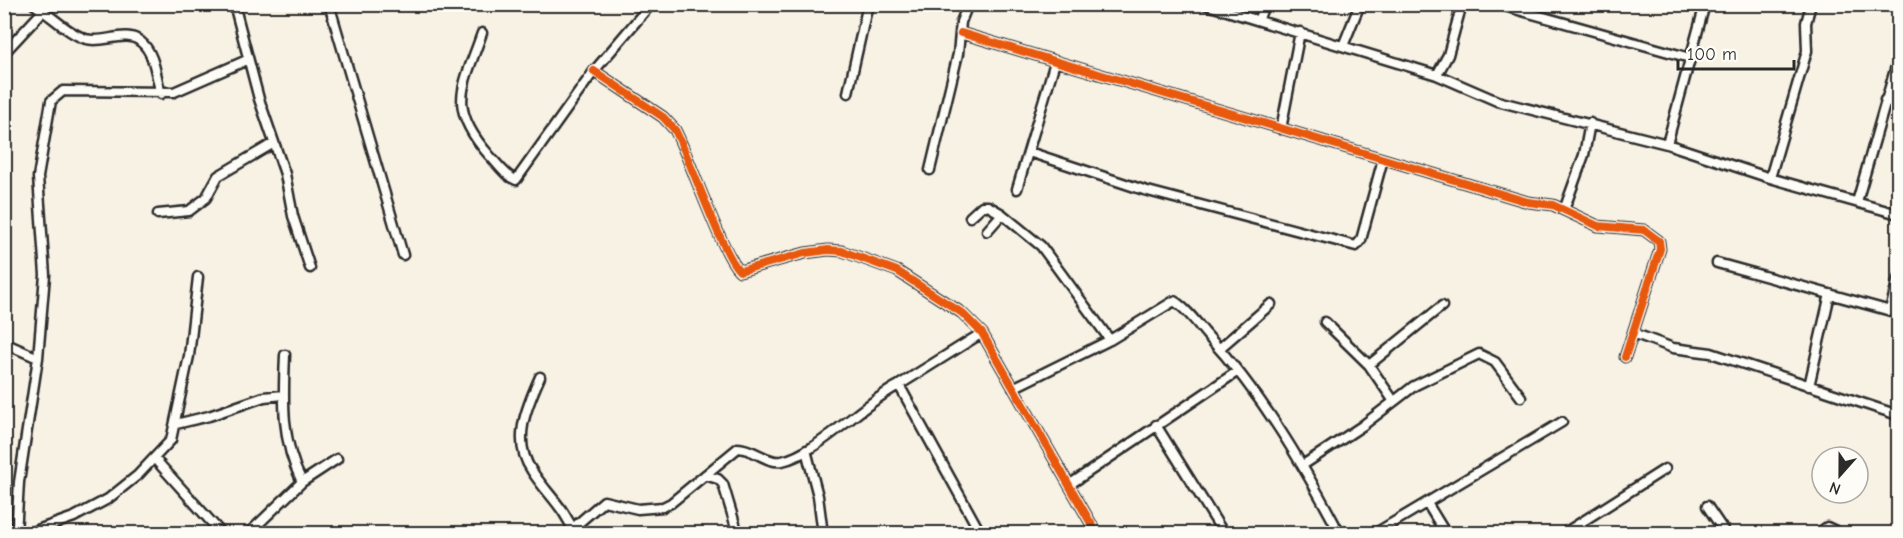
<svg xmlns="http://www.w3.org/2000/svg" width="1903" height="538" viewBox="0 0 1903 538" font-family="'Comic Neue',sans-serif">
	<rect width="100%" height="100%" fill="#f8f2e5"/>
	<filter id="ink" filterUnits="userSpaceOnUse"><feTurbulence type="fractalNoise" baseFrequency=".0167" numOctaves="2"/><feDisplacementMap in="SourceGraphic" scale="12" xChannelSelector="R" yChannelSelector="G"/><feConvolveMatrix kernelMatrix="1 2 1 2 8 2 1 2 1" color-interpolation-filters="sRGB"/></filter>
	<g filter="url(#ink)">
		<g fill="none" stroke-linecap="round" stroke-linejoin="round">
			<defs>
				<path id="minor" d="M 34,4 L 43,11 L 48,4
					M 234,4 L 259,99 L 285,174 L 293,216 L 310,268
					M 329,4 L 403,255
					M 1204,4 L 1437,75 L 1497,101 L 1667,144 L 1770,178 L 1898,214
					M 1497,4 L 1690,58
					M 1259,19 L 1264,4
					M 482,33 C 463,88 446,106 489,155 C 497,163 505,176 516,180 L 594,71 L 651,4
					M 961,33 L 1528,202 L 1553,205 L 1598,226 L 1644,230 L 1659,241 L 1660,249 L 1625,357
					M 1343,46 L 1360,4
					M 4,53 L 43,11 C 57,21 70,34 86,39 C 104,44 126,29 141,42 C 155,53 156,78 161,94
					M 594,71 L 663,117 L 675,130 C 689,156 724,259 740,271 L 805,253 L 828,250 L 842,251 L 897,271 L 962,313 L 982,333 L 1097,534
					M 1437,75 L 1448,55 L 1462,4
					M 848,93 L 868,4
					M 1885,100 L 1898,104
					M 1281,129 L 1300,32
					M 1667,144 L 1705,4
					M 1029,152 L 1144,190 L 1356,246 L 1361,240 L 1383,159
					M 930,170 L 958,54 L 961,22 L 968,4
					M 1770,178 L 1807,51 L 1806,23 L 1811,4
					M 1017,189 L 1055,62
					M 1857,202 L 1898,59
					M 1564,210 L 1584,155 L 1590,123
					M 158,214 L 189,211 L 206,198 L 218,176 L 274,143
					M 970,217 L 982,206 L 988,206 L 1002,214 L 1041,246 L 1110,340
					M 987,231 L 1002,214
					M 1717,263 L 1898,313
					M 1890,311 L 1898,278
					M 1325,322 L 1369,365 L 1393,400
					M 1633,333 L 1673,348 L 1711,353 L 1898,415
					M 4,343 L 38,358
					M 1220,348 L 1271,304
					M 285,355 C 283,400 281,441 302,482
					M 1369,365 L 1442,306
					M 540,377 C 527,406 511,441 532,471 C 546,493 565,508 574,533
					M 1809,386 L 1830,294
					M 1013,388 L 1110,340 L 1174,301 C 1186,308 1197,323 1206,334 C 1262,394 1302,462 1340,534
					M 176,424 L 209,416 L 264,397 L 283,395
					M 1156,425 L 1224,534
					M 806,450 L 818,496 L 823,534
					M 154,458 L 222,534
					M 1303,465 L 1362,426 L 1414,386 L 1479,354 L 1495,362 L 1521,397
					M 705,475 L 718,479 L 723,484 L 738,534
					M 1069,485 L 1238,371
					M 1427,503 L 1446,534
					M 1707,506 L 1726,534
					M 573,528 L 604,501 L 638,509 L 663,507 L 671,503 L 738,448 C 753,448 768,464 782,461 C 817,454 863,403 899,385
					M 16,534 L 19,482 L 38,358 L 45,275 L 38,177 L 51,101 L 63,91 L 174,92 L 247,60
					M 26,534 L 74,517 L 108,499 L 138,475 L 171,440 L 189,356 L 198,277
					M 248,534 L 302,482 L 337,459
					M 981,534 L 899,385 L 982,333
					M 1374,534 L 1562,422
					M 1563,534 L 1665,469
					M 1817,534 L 1827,527 L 1842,534"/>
			</defs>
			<use href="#minor" stroke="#2b2b2b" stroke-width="13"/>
			<use href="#minor" stroke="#fdfcf7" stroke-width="8"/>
			<defs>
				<path id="cycleway" d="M 961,33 L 1528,202 L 1553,205 L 1598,226 L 1644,230 L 1659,241 L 1660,249 L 1625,357
					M 594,71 L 663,117 L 675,130 C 689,156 724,259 740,271 L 805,253 L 828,250 L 842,251 L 897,271 L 962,313 L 982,333 L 1097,534"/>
			</defs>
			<use href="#cycleway" stroke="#fdfcf7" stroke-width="11"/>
			<use href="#cycleway" stroke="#e8590c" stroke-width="8"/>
		</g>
	</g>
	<rect width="1903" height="538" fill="none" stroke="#fdfcf7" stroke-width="24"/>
	<rect x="12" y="12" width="1879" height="514" fill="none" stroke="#2b2b2b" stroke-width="2" filter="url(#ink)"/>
	<g transform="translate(1840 475) rotate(201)"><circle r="28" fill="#fdfcf7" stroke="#a9a8a5" stroke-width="1.5"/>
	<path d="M0-4.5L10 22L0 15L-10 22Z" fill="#2b2b2b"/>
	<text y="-9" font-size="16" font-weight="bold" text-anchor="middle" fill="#2b2b2b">N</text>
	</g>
	<path d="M1678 60v9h116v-9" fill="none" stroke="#2b2b2b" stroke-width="3"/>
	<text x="1687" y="60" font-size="18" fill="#2b2b2b" stroke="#fdfcf7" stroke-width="4.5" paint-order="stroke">100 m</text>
</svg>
